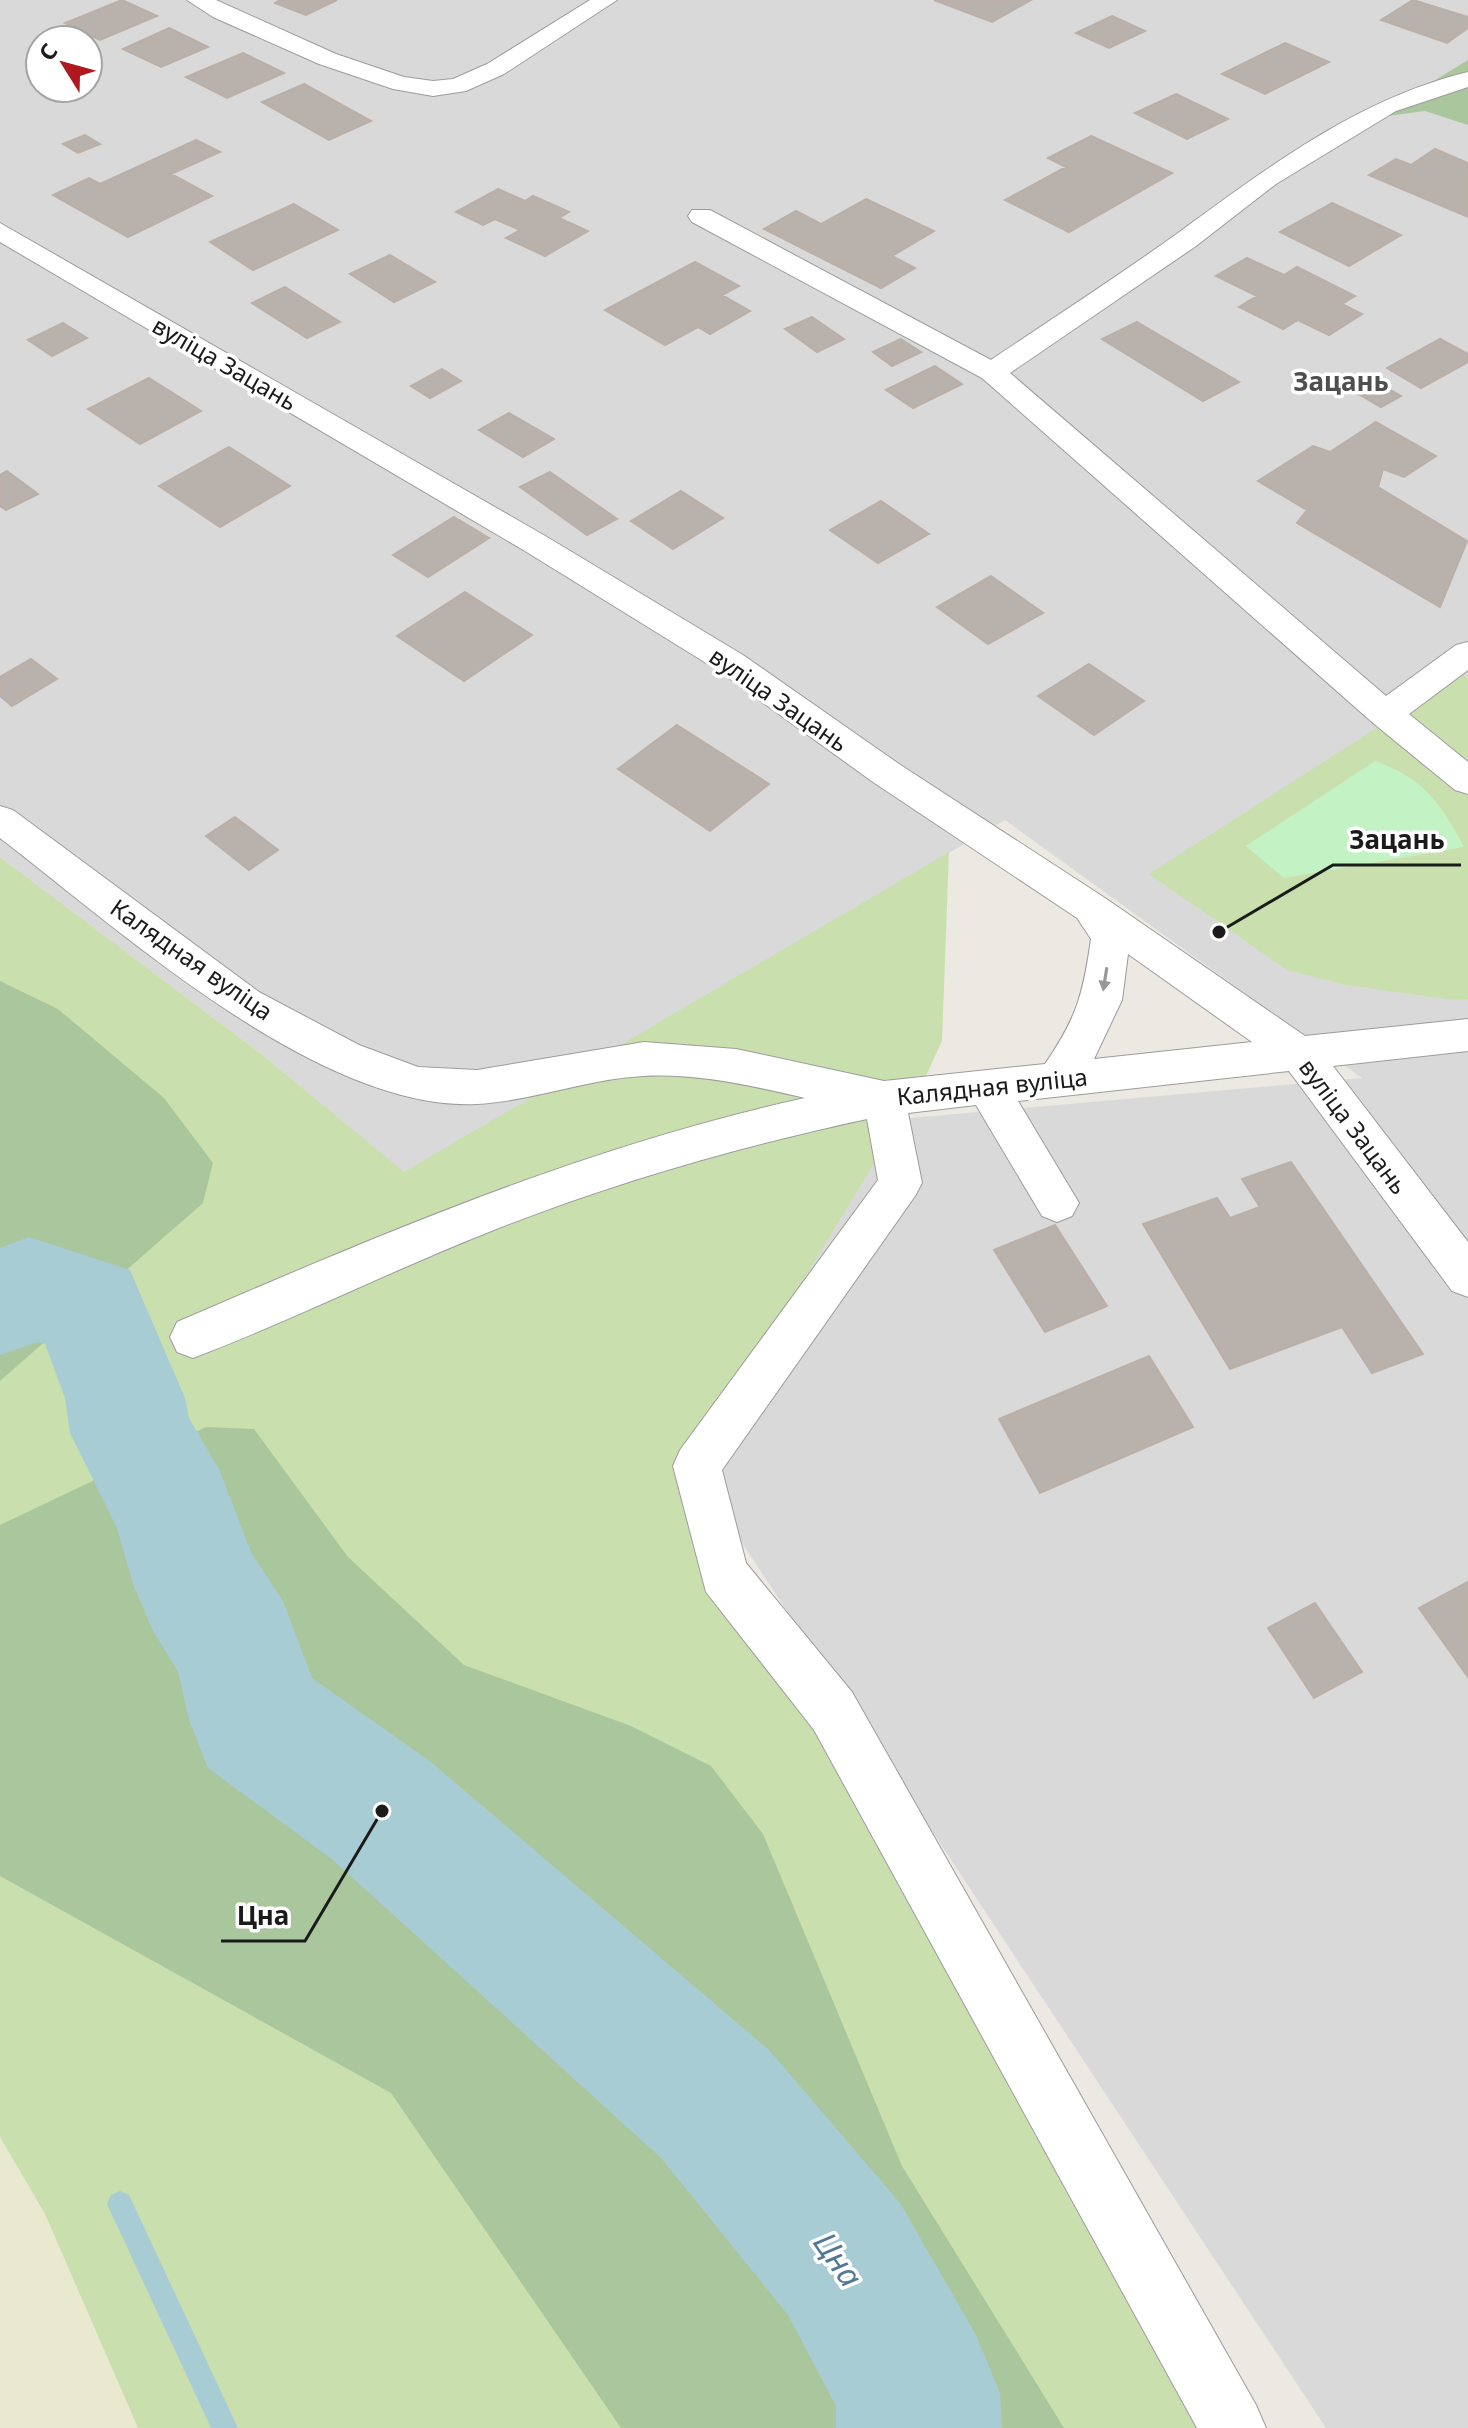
<svg xmlns="http://www.w3.org/2000/svg" width="1468" height="2428" viewBox="0 0 1468 2428" font-family="'Noto Sans',sans-serif">
	<rect width="100%" height="100%" fill="#ece8e2"/>
	<path fill="#d9d9d9" fill-rule="evenodd" d="M 0,0 L 1468,0 L 1468,2428 L 1326,2428 L 690,1464 L 900,1119 L 1362,1078 L 1005,820 L 404,1173 L 260,1053 L 0,857 ZM 40,40 L 88,40 L 88,88 L 40,88 Z"/>
	<path fill="#e8e9cf" d="M 0,2137 L 45,2214 L 138,2428 L 0,2428 Z"/>
	<path fill="#c9e0ae" d="M 1462,673 L 1468,680 L 1468,999 L 1453,1000 L 1346,985 L 1287,970 L 1149,874 Z
		M 949,852 L 942,1041 L 923,1082 L 693,1463 L 1208,2428 L 138,2428 L 45,2214 L 0,2137 L 0,857 L 260,1053 L 404,1172 Z"/>
	<path fill="#aac69c" d="M 1468,60 L 1468,125 L 1425,111 L 1373,118 Z
		M 0,981 L 58,1009 L 164,1098 L 213,1163 L 203,1203 L 0,1381 Z
		M 206,1427 L 254,1429 L 348,1557 L 464,1665 L 631,1726 L 711,1766 L 763,1834 L 902,2166 L 1064,2428 L 621,2428 L 391,2093 L 0,1876 L 0,1525 Z"/>
	<path fill="#c3f2c5" d="M 1375,761 C 1425,779 1440,803 1464,847 L 1284,878 L 1246,846 Z"/>
	<g fill="none" stroke-linecap="round" stroke-linejoin="round">
		<path fill="#a8ccd4" fill-rule="evenodd" d="M 120,2191 L 129,2195 L 238,2428 L 211,2428 L 107,2204 L 111,2195 Z"/>
		<path fill="#a8ccd4" fill-rule="evenodd" d="M 29,1237 L 130,1270 L 185,1398 L 189,1418 L 219,1469 L 251,1552 L 284,1603 L 312,1678 L 431,1762 L 769,2050 L 900,2203 L 976,2335 L 1000,2393 L 1002,2428 L 836,2428 L 836,2406 L 788,2315 L 661,2158 L 333,1860 L 208,1768 L 189,1720 L 178,1672 L 152,1629 L 133,1584 L 117,1528 L 70,1433 L 65,1398 L 45,1344 L 38,1342 L 0,1355 L 0,1248 Z"/>
	</g>
	<path fill="#b8b1ac" stroke="#bbafa7" stroke-width="2" d="M 122,0 L 157,16 L 100,40 L 65,23 Z
		M 280,0 L 337,0 L 306,15 L 275,3 Z
		M 934,0 L 1031,0 L 992,22 Z
		M 1413,0 L 1468,17 L 1468,28 L 1447,43 L 1381,20 Z
		M 1112,16 L 1145,31 L 1109,48 L 1076,33 Z
		M 169,28 L 208,47 L 161,67 L 123,49 Z
		M 1285,43 L 1329,62 L 1265,94 L 1222,74 Z
		M 243,53 L 284,73 L 227,98 L 186,77 Z
		M 304,84 L 371,121 L 329,140 L 262,102 Z
		M 1176,94 L 1228,119 L 1187,139 L 1135,113 Z
		M 85,135 L 100,144 L 78,153 L 63,144 Z
		M 1091,136 L 1172,173 L 1069,232 L 1005,200 L 1066,167 L 1048,158 Z
		M 196,140 L 220,152 L 171,174 L 212,196 L 128,237 L 53,195 L 89,178 L 100,184 Z
		M 1435,149 L 1468,163 L 1468,217 L 1369,175 L 1396,159 L 1411,165 Z
		M 498,189 L 525,201 L 533,196 L 569,212 L 559,218 L 588,231 L 545,256 L 506,238 L 520,230 L 495,219 L 483,225 L 456,212 Z
		M 866,199 L 934,231 L 892,256 L 915,268 L 881,288 L 764,229 L 796,211 L 821,224 Z
		M 1332,203 L 1401,235 L 1349,266 L 1280,232 Z
		M 294,204 L 338,230 L 253,270 L 210,242 Z
		M 390,255 L 435,282 L 394,302 L 350,274 Z
		M 1247,258 L 1284,275 L 1297,267 L 1355,296 L 1342,304 L 1362,314 L 1329,335 L 1298,320 L 1283,329 L 1239,307 L 1257,296 L 1216,276 Z
		M 695,262 L 739,286 L 722,295 L 750,311 L 710,334 L 698,327 L 665,345 L 605,310 Z
		M 285,287 L 340,322 L 307,338 L 252,303 Z
		M 812,317 L 844,339 L 817,352 L 785,329 Z
		M 1137,322 L 1239,382 L 1203,401 L 1102,339 Z
		M 63,323 L 87,338 L 52,356 L 28,340 Z
		M 901,339 L 921,352 L 892,366 L 873,352 Z
		M 1440,339 L 1468,354 L 1468,362 L 1421,388 L 1387,368 Z
		M 935,366 L 962,384 L 913,408 L 886,390 Z
		M 442,369 L 461,381 L 430,398 L 411,386 Z
		M 1362,374 L 1401,396 L 1381,407 L 1343,385 Z
		M 149,378 L 201,411 L 140,444 L 88,409 Z
		M 509,413 L 554,439 L 523,457 L 479,430 Z
		M 1376,422 L 1436,456 L 1404,477 L 1383,469 L 1378,487 L 1467,541 L 1440,607 L 1297,523 L 1307,510 L 1258,481 L 1313,446 L 1330,452 Z
		M 229,447 L 290,486 L 220,527 L 159,486 Z
		M 7,471 L 38,494 L 6,510 L 0,506 L 0,475 Z
		M 550,472 L 617,519 L 587,535 L 520,487 Z
		M 681,491 L 723,518 L 673,549 L 631,521 Z
		M 881,501 L 929,534 L 878,563 L 830,530 Z
		M 454,517 L 489,538 L 428,577 L 393,555 Z
		M 991,576 L 1043,613 L 988,644 L 937,607 Z
		M 465,592 L 532,635 L 464,681 L 397,636 Z
		M 31,659 L 57,679 L 12,706 L 0,696 L 0,677 Z
		M 1089,664 L 1144,701 L 1094,735 L 1038,696 Z
		M 677,725 L 769,784 L 710,831 L 618,769 Z
		M 235,817 L 278,850 L 249,870 L 206,836 Z
		M 1291,1162 L 1423,1354 L 1372,1373 L 1342,1327 L 1230,1369 L 1143,1224 L 1217,1198 L 1230,1218 L 1260,1207 L 1242,1179 Z
		M 1055,1225 L 1107,1306 L 1045,1332 L 994,1250 Z
		M 1149,1356 L 1193,1427 L 1040,1493 L 999,1419 Z
		M 1468,1582 L 1468,1677 L 1419,1608 Z
		M 1315,1603 L 1362,1672 L 1314,1698 L 1268,1628 Z"/>
	<g fill="none" stroke-linecap="round" stroke-linejoin="round">
		<defs>
			<path id="minor" d="M 187,0 L 216,0 L 336,54 L 404,77 L 433,81 L 453,79 L 487,64 L 590,0 L 617,0 L 504,74 L 466,91 L 433,96 L 393,89 L 319,64 L 213,17 Z
				M 1468,72 L 1468,87 L 1396,111 L 1276,184 L 1196,246 L 1010,373 L 1386,696 L 1456,645 L 1468,642 L 1468,670 L 1409,714 L 1468,762 L 1468,794 L 1455,790 L 1373,723 L 982,378 L 692,222 L 688,216 L 692,210 L 710,210 L 991,360 C 1053,318 1117,277 1178,233 C 1269,167 1357,99 1468,72 Z
				M 0,223 L 547,537 L 743,655 L 899,764 L 1105,898 L 1305,1036 L 1468,1019 L 1468,1051 L 1333,1066 L 1468,1242 L 1468,1297 L 1452,1291 L 1289,1071 L 1018,1101 L 1079,1203 L 1072,1216 L 1057,1222 L 1042,1216 L 976,1105 L 908,1113 L 922,1183 L 915,1196 L 722,1470 L 746,1563 L 852,1692 L 1256,2405 L 1266,2428 L 1197,2428 L 814,1730 L 706,1592 L 673,1466 L 680,1450 L 878,1180 L 867,1119 C 737,1147 612,1183 489,1232 C 390,1271 293,1320 193,1358 L 177,1352 L 170,1337 L 177,1322 C 381,1234 586,1146 805,1098 C 753,1086 697,1073 643,1076 C 587,1079 533,1101 477,1104 C 320,1112 120,930 0,838 L 0,806 L 13,810 L 259,992 L 359,1045 L 418,1067 L 477,1070 L 644,1042 L 736,1049 L 884,1081 L 1045,1064 C 1077,1017 1083,995 1091,939 L 1077,918 L 873,782 L 719,671 L 525,551 L 0,242 ZM 1128,954 L 1252,1042 L 1094,1059 L 1122,1000 Z"/>
		</defs>
		<use href="#minor" stroke="#9c9c9c" stroke-width="2"/>
		<use href="#minor" fill="#fff" fill-rule="evenodd"/>
	</g>
	<defs><path id="oneway-solid" d="M-6-.8H1V-3.2L6.5 0L1 3.2V.8H-6Z" transform="scale(2)"/></defs>
	<use fill="#989898" href="#oneway-solid" transform="translate(1105 979) rotate(99)"/>
	<g text-anchor="middle" dominant-baseline="central" stroke-width="7" stroke-linejoin="round" paint-order="stroke">
		<g font-size="24" fill="#1b1b1b" stroke="#fff">
			<text transform="translate(225 363) rotate(30)">вуліца Зацань</text>
			<text transform="translate(779 699) rotate(35)">вуліца Зацань</text>
			<text transform="translate(192 959) rotate(35)">Калядная вуліца</text>
			<text transform="translate(992 1086) rotate(-6)">Калядная вуліца</text>
			<text transform="translate(1354 1126) rotate(53)">вуліца Зацань</text>
		</g>
		<g font-size="26" font-weight="bold" fill="#4e4e4e" stroke="#fff">
			<text x="1341" y="381">Зацань</text>
		</g>
		<g font-size="32" font-style="italic" fill="#517897" stroke="#fff">
			<text transform="translate(839 2259) rotate(55)">Цна</text>
		</g>
	</g>
	<path fill="none" stroke="#1b1b1b" stroke-width="3" d="M1219 932L1333 865H1461M382 1811L305 1941H221"/>
	<g fill="#1b1b1b" stroke="#fff" stroke-width="3">
		<circle cx="1219" cy="932" r="8"/>
		<circle cx="382" cy="1811" r="8"/>
	</g>
	<g font-size="26" text-anchor="middle" font-weight="bold" fill="#1b1b1b" stroke="#fff" stroke-width="7" stroke-linejoin="round" paint-order="stroke">
		<text x="1397" y="849">Зацань</text>
		<text x="263" y="1925">Цна</text>
	</g>
	<g transform="translate(64 64) rotate(307)"><circle r="38" fill="#ffffff" stroke="#a4a4a4" stroke-width="2"/>
	<path d="M0-6L14 30L0 20L-14 30Z" fill="#af181f"/>
	<text y="-12" font-size="22" font-weight="bold" text-anchor="middle" fill="#1b1b1b">С</text>
	</g>
</svg>
